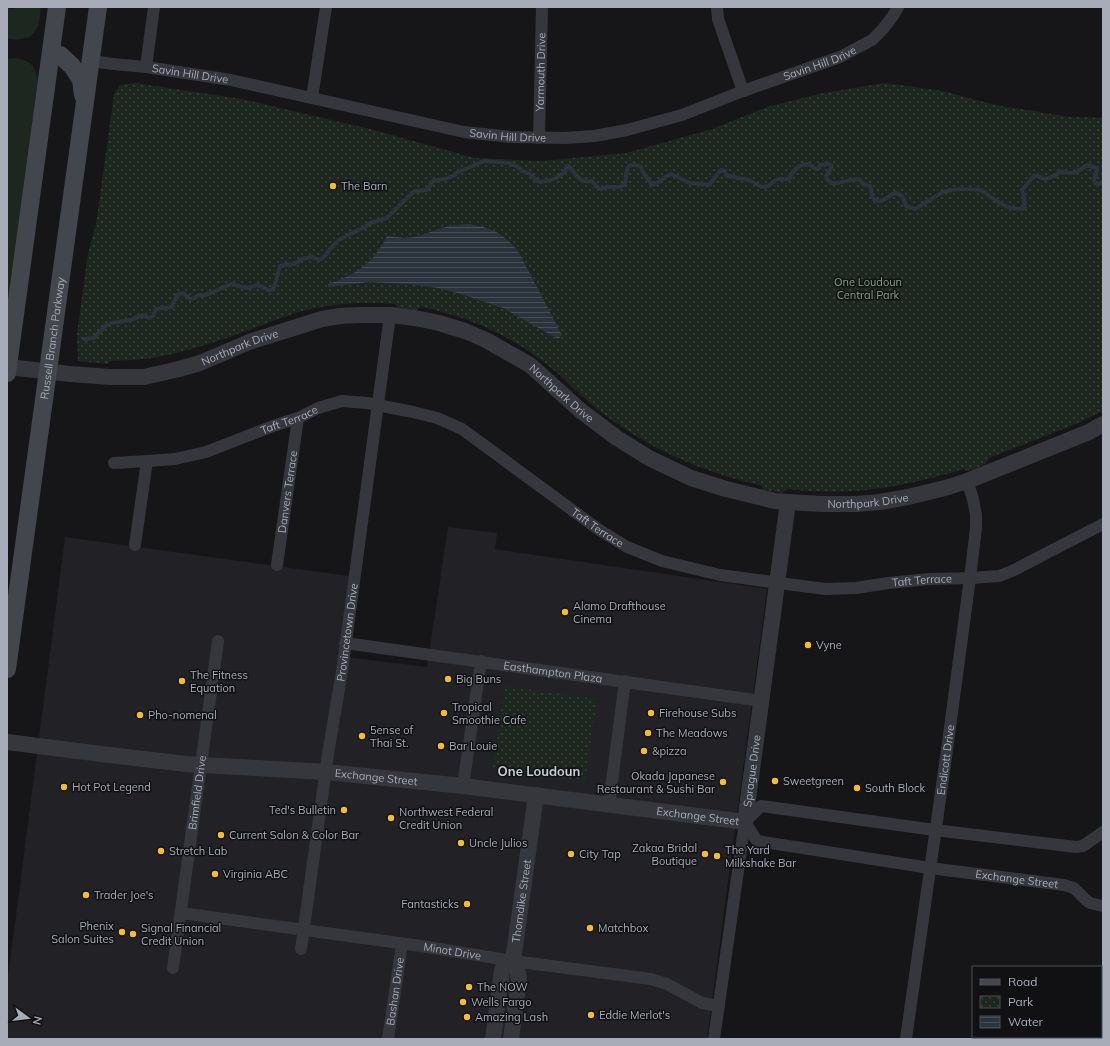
<svg xmlns="http://www.w3.org/2000/svg" width="1110" height="1046" viewBox="0 0 1110 1046" font-family="Mulish,sans-serif">
	<defs>
		<pattern id="park-dots" width="8" height="8" patternUnits="userSpaceOnUse"><rect width="8" height="8" fill="#1d261f"/><path d="M2 2h.1M6 6h.1" fill="none" stroke="#3b433d" stroke-width="1.8" stroke-linecap="round"/></pattern>
		<pattern id="water-rules" width="6" height="5" patternUnits="userSpaceOnUse"><rect width="6" height="5" fill="#2b343c"/><path d="M0 2.5h6" fill="none" stroke="#474f56"/></pattern>
	</defs>
	<rect width="100%" height="100%" fill="#161518"/>
	<path fill="#222125" d="M 448,527 L 497,533 L 495,549 L 767,589 L 707,1039 L 7,1039 L 7,985 L 65,537 L 349,576 L 338,656 L 427,667 Z"/>
	<path fill="#1d261f" d="M 14,7 L 41,7 C 39,23 39,37 20,39 C 15,40 11,40 7,38 L 7,8 L 14,9 Z
		M 14,58 C 30,61 34,63 38,80 L 7,306 L 7,59 Z"/>
	<path fill="url(#park-dots)" d="M 135,83 L 242,99 L 370,129 L 475,158 L 541,161 L 626,153 L 712,129 L 767,107 L 823,93 L 885,83 L 943,91 L 995,105 L 1071,117 L 1103,118 L 1103,411 L 1076,424 L 989,458 L 986,464 L 968,471 L 963,469 C 921,482 880,491 836,492 C 820,492 803,491 787,489 L 782,493 L 764,490 L 760,485 C 705,473 654,451 609,418 C 589,404 574,388 556,372 C 517,338 471,317 421,307 L 417,310 L 397,308 L 395,304 C 365,302 336,303 307,310 C 283,316 261,326 238,334 C 210,344 181,353 153,358 C 139,360 124,360 110,361 L 108,364 L 78,361 L 77,333 L 88,253 L 96,224 L 114,94 L 120,85 Z
		M 505,686 L 597,699 L 585,781 L 493,768 Z"/>
	<path fill="url(#water-rules)" d="M 468,224 C 492,228 502,232 518,251 L 562,335 L 558,339 L 503,308 L 461,294 L 438,288 L 408,284 L 369,282 L 328,287 L 328,284 C 356,275 374,263 387,236 L 405,238 L 415,237 L 446,227 L 455,225 Z"/>
	<g fill="none" stroke-linecap="round" stroke-linejoin="round">
		<path stroke="#2b343c" stroke-width="4" d="M 84,339 L 94,338 L 105,326 L 112,323 L 131,320 L 142,315 L 149,318 L 153,316 L 156,309 L 172,307 L 177,295 C 185,291 185,295 190,299 L 195,298 L 199,295 L 205,295 L 211,293 L 231,284 L 247,288 L 257,285 L 263,287 L 268,290 L 272,290 C 277,283 277,275 280,266 L 294,264 L 302,259 L 312,257 L 320,260 L 326,255 L 329,250 L 339,240 L 358,230 L 364,228 L 370,223 L 387,218 L 409,196 L 415,191 L 427,190 L 433,181 L 445,179 L 455,175 L 456,173 L 484,161 L 509,163 L 518,167 L 522,171 L 530,174 L 537,181 L 540,182 L 551,180 L 556,178 L 565,172 L 566,168 L 569,166 C 573,171 579,181 585,181 C 587,182 590,181 592,181 L 597,187 L 601,189 L 607,187 L 620,187 L 625,184 C 627,173 625,159 641,167 L 643,172 L 652,185 C 657,185 664,177 671,174 L 690,183 L 709,185 L 721,170 L 725,171 L 726,175 C 735,178 743,178 751,181 C 756,183 760,188 765,187 C 769,186 772,182 776,180 C 780,178 784,180 789,179 C 794,170 798,164 809,164 L 814,168 L 816,169 L 819,168 L 820,165 L 829,164 L 831,165 L 831,168 L 826,176 L 827,179 L 831,183 C 841,184 849,179 859,179 L 864,185 L 870,186 C 872,190 871,196 874,199 C 879,206 889,195 895,193 C 904,196 903,197 906,206 L 915,209 C 927,203 937,193 950,190 C 955,189 977,189 981,190 C 985,192 988,195 991,197 C 1000,204 1011,210 1022,209 L 1025,207 L 1024,203 L 1024,197 L 1022,190 L 1034,176 L 1037,176 L 1045,179 L 1055,176 L 1059,172 L 1075,173 L 1087,165 L 1097,168 L 1096,175 L 1094,179 L 1095,183 L 1101,184 L 1103,181"/>
		<g stroke="#36373d" stroke-width="12">
			<path d="M 717,7 L 718,19 L 743,91"/>
			<path id="s1" d="M 92,61 L 113,64 L 146,67 L 231,80 L 464,132 L 511,137 L 564,138 L 594,136 L 627,130 L 682,115 L 743,91 L 840,57 L 872,40 L 882,30 L 893,16 L 898,7"/>
			<path d="M 146,67 L 154,7"/>
			<path d="M 312,98 L 326,7"/>
			<path id="s2" d="M 539,138 L 542,7"/>
			<path id="s3" d="M 114,463 L 147,461 L 175,459 L 206,452 L 273,426 L 298,418 L 318,408 L 342,401 L 367,403 L 413,412 L 437,418 L 462,429 L 598,529 L 627,547 L 662,561 L 720,575 L 825,589 L 856,588 L 888,583 L 930,579 L 970,578 L 999,576 L 1012,571 L 1103,524"/>
			<path d="M 135,545 L 147,461"/>
			<path id="s4" d="M 277,565 L 298,418"/>
			<path id="s5" d="M 345,643 L 762,701"/>
			<path d="M 463,786 L 481,661"/>
			<path d="M 609,804 L 625,681"/>
			<path id="s6" d="M 745,822 L 757,841 L 930,868 L 1064,885 L 1074,888 L 1086,900 L 1090,903 L 1103,906"/>
			<path d="M 745,822 L 761,806 L 935,830 L 1076,847 L 1083,846 L 1103,832"/>
			<path id="s7" d="M 181,913 L 421,946 L 513,961 L 651,979 L 667,984 L 702,1003 L 719,1006"/>
			<path id="s8" d="M 301,949 L 328,754 L 342,671 L 390,315"/>
			<path id="s9" d="M 173,968 L 218,641"/>
			<path id="s10" d="M 388,1039 L 402,944"/>
			<path d="M 714,1039 L 745,822"/>
			<path id="s11" d="M 906,1039 L 947,750 L 970,578 L 976,528 L 976,515 L 973,499 L 967,481"/>
		</g>
		<g stroke="#36373d" stroke-width="16">
			<path id="s12" d="M 8,367 L 70,374 L 110,377 L 144,377 L 179,369 L 200,363 L 249,342 L 322,319 L 340,316 L 361,315 L 390,315 L 415,318 L 439,323 L 465,331 L 486,340 L 507,352 L 530,365 L 581,411 L 617,438 L 649,458 L 691,478 L 726,489 L 775,501 L 788,502 L 822,504 L 856,504 L 880,502 L 908,497 L 945,488 L 967,481 L 1089,432 L 1103,424"/>
			<path id="s13" d="M 7,742 L 101,754 L 186,764 L 326,772 L 463,786 L 745,822 L 788,502"/>
			<path d="M 493,1039 L 502,970 L 513,961"/>
			<path id="s14" d="M 511,1039 L 519,981 L 518,973 L 513,961 L 536,795"/>
		</g>
		<g stroke="#44464d" stroke-width="18">
			<path d="M 51,52 L 60,55 L 72,66 L 81,80 L 83,95"/>
			<path d="M 7,373 L 57,7"/>
			<path id="s15" d="M 7,669 L 98,7"/>
		</g>
	</g>
	<g fill="#f5bc30" stroke="#111113" stroke-width="1.5">
		<circle cx="333" cy="186" r="4"/>
		<circle cx="565" cy="612" r="4"/>
		<circle cx="808" cy="645" r="4"/>
		<circle cx="448" cy="679" r="4"/>
		<circle cx="182" cy="681" r="4"/>
		<circle cx="444" cy="713" r="4"/>
		<circle cx="651" cy="713" r="4"/>
		<circle cx="140" cy="715" r="4"/>
		<circle cx="648" cy="733" r="4"/>
		<circle cx="362" cy="736" r="4"/>
		<circle cx="441" cy="746" r="4"/>
		<circle cx="644" cy="751" r="4"/>
		<circle cx="775" cy="781" r="4"/>
		<circle cx="723" cy="782" r="4"/>
		<circle cx="64" cy="787" r="4"/>
		<circle cx="857" cy="788" r="4"/>
		<circle cx="344" cy="810" r="4"/>
		<circle cx="391" cy="818" r="4"/>
		<circle cx="221" cy="835" r="4"/>
		<circle cx="461" cy="843" r="4"/>
		<circle cx="161" cy="851" r="4"/>
		<circle cx="571" cy="854" r="4"/>
		<circle cx="705" cy="854" r="4"/>
		<circle cx="717" cy="856" r="4"/>
		<circle cx="215" cy="874" r="4"/>
		<circle cx="86" cy="895" r="4"/>
		<circle cx="467" cy="904" r="4"/>
		<circle cx="590" cy="928" r="4"/>
		<circle cx="122" cy="932" r="4"/>
		<circle cx="133" cy="934" r="4"/>
		<circle cx="469" cy="987" r="4"/>
		<circle cx="463" cy="1002" r="4"/>
		<circle cx="591" cy="1015" r="4"/>
		<circle cx="467" cy="1017" r="4"/>
	</g>
	<g text-anchor="middle" dominant-baseline="central" stroke-width="3" stroke-linejoin="round" paint-order="stroke">
		<g font-size="11" fill="#a7acb8" stroke="#111113">
			<text stroke="none"><textPath href="#s1" startOffset="747">Savin Hill Drive</textPath></text>
			<text stroke="none"><textPath href="#s2" startOffset="66">Yarmouth Drive</textPath></text>
			<text stroke="none"><textPath href="#s1" startOffset="99">Savin Hill Drive</textPath></text>
			<text stroke="none"><textPath href="#s1" startOffset="423">Savin Hill Drive</textPath></text>
			<text stroke="none"><textPath href="#s15" startOffset="334">Russell Branch Parkway</textPath></text>
			<text stroke="none"><textPath href="#s12" startOffset="237">Northpark Drive</textPath></text>
			<text stroke="none"><textPath href="#s12" startOffset="585">Northpark Drive</textPath></text>
			<text stroke="none"><textPath href="#s3" startOffset="182">Taft Terrace</textPath></text>
			<text stroke="none"><textPath href="#s4" startOffset="74">Danvers Terrace</textPath></text>
			<text stroke="none"><textPath href="#s12" startOffset="921">Northpark Drive</textPath></text>
			<text stroke="none"><textPath href="#s3" startOffset="530">Taft Terrace</textPath></text>
			<text stroke="none"><textPath href="#s3" startOffset="866">Taft Terrace</textPath></text>
			<text stroke="none"><textPath href="#s8" startOffset="320">Provincetown Drive</textPath></text>
			<text stroke="none"><textPath href="#s5" startOffset="210">Easthampton Plaza</textPath></text>
			<text stroke="none"><textPath href="#s11" startOffset="282">Endicott Drive</textPath></text>
			<text stroke="none"><textPath href="#s13" startOffset="794">Sprague Drive</textPath></text>
			<text stroke="none"><textPath href="#s13" startOffset="371">Exchange Street</textPath></text>
			<text stroke="none"><textPath href="#s9" startOffset="177">Brimfield Drive</textPath></text>
			<text stroke="none"><textPath href="#s13" startOffset="695">Exchange Street</textPath></text>
			<text stroke="none"><textPath href="#s6" startOffset="285">Exchange Street</textPath></text>
			<text stroke="none"><textPath href="#s14" startOffset="140">Thorndike Street</textPath></text>
			<text stroke="none"><textPath href="#s7" startOffset="274">Minot Drive</textPath></text>
			<text stroke="none"><textPath href="#s10" startOffset="48">Bashan Drive</textPath></text>
		</g>
		<g font-size="11" fill="#a7acb8" stroke="#111113" text-anchor="start">
			<text x="341" y="186">The Barn</text>
			<text x="573" y="606">Alamo Drafthouse<tspan x="573" dy="13">Cinema</tspan></text>
			<text x="816" y="645">Vyne</text>
			<text x="190" y="675">The Fitness<tspan x="190" dy="13">Equation</tspan></text>
			<text x="456" y="679">Big Buns</text>
			<text x="452" y="707">Tropical<tspan x="452" dy="13">Smoothie Cafe</tspan></text>
			<text x="659" y="713">Firehouse Subs</text>
			<text x="148" y="715">Pho-nomenal</text>
			<text x="370" y="730">5ense of<tspan x="370" dy="13">Thai St.</tspan></text>
			<text x="656" y="733">The Meadows</text>
			<text x="449" y="746">Bar Louie</text>
			<text x="652" y="751">&amp;pizza</text>
			<text x="715" y="776" text-anchor="end">Okada Japanese<tspan x="715" dy="13">Restaurant &amp; Sushi Bar</tspan></text>
			<text x="783" y="781">Sweetgreen</text>
			<text x="72" y="787">Hot Pot Legend</text>
			<text x="865" y="788">South Block</text>
			<text x="336" y="810" text-anchor="end">Ted's Bulletin</text>
			<text x="399" y="812">Northwest Federal<tspan x="399" dy="13">Credit Union</tspan></text>
			<text x="229" y="835">Current Salon &amp; Color Bar</text>
			<text x="469" y="843">Uncle Julios</text>
			<text x="697" y="848" text-anchor="end">Zakaa Bridal<tspan x="697" dy="13">Boutique</tspan></text>
			<text x="725" y="850">The Yard<tspan x="725" dy="13">Milkshake Bar</tspan></text>
			<text x="169" y="851">Stretch Lab</text>
			<text x="579" y="854">City Tap</text>
			<text x="223" y="874">Virginia ABC</text>
			<text x="94" y="895">Trader Joe's</text>
			<text x="459" y="904" text-anchor="end">Fantasticks</text>
			<text x="114" y="926" text-anchor="end">Phenix<tspan x="114" dy="13">Salon Suites</tspan></text>
			<text x="141" y="928">Signal Financial<tspan x="141" dy="13">Credit Union</tspan></text>
			<text x="598" y="928">Matchbox</text>
			<text x="477" y="987">The NOW</text>
			<text x="471" y="1002">Wells Fargo</text>
			<text x="599" y="1015">Eddie Merlot's</text>
			<text x="475" y="1017">Amazing Lash</text>
		</g>
		<g font-size="11" fill="#7ea382" stroke="#111113">
			<text x="868" y="282">One Loudoun<tspan x="868" dy="13">Central Park</tspan></text>
		</g>
		<g font-size="13" font-weight="bold" fill="#c8cbd4" stroke="#111113">
			<text x="539" y="771">One Loudoun</text>
		</g>
	</g>
	<rect width="1110" height="1046" fill="none" stroke="#a7acb8" stroke-width="16"/>
	<rect x="972" y="966" width="130" height="72" fill="#111113" stroke="#4d4f55"/>
	<rect x="980" y="979" width="20" height="6" fill="#44464d" stroke="#4d4f55"/>
	<text x="1008" y="986" font-size="12" fill="#a7acb8">Road</text>
	<rect x="980" y="996" width="20" height="12" fill="url(#park-dots)" stroke="#4d4f55"/>
	<text x="1008" y="1006" font-size="12" fill="#a7acb8">Park</text>
	<rect x="980" y="1016" width="20" height="12" fill="url(#water-rules)" stroke="#4d4f55"/>
	<text x="1008" y="1026" font-size="12" fill="#a7acb8">Water</text>
	<g transform="translate(28 1018) rotate(105)" stroke="#111113" stroke-width="3" paint-order="stroke">
	<path d="M0-3L7 15L0 10L-7 15Z" fill="#a7acb8"/>
	<text y="-6" font-size="11" font-weight="bold" text-anchor="middle" fill="#a7acb8">N</text>
	</g>
</svg>
